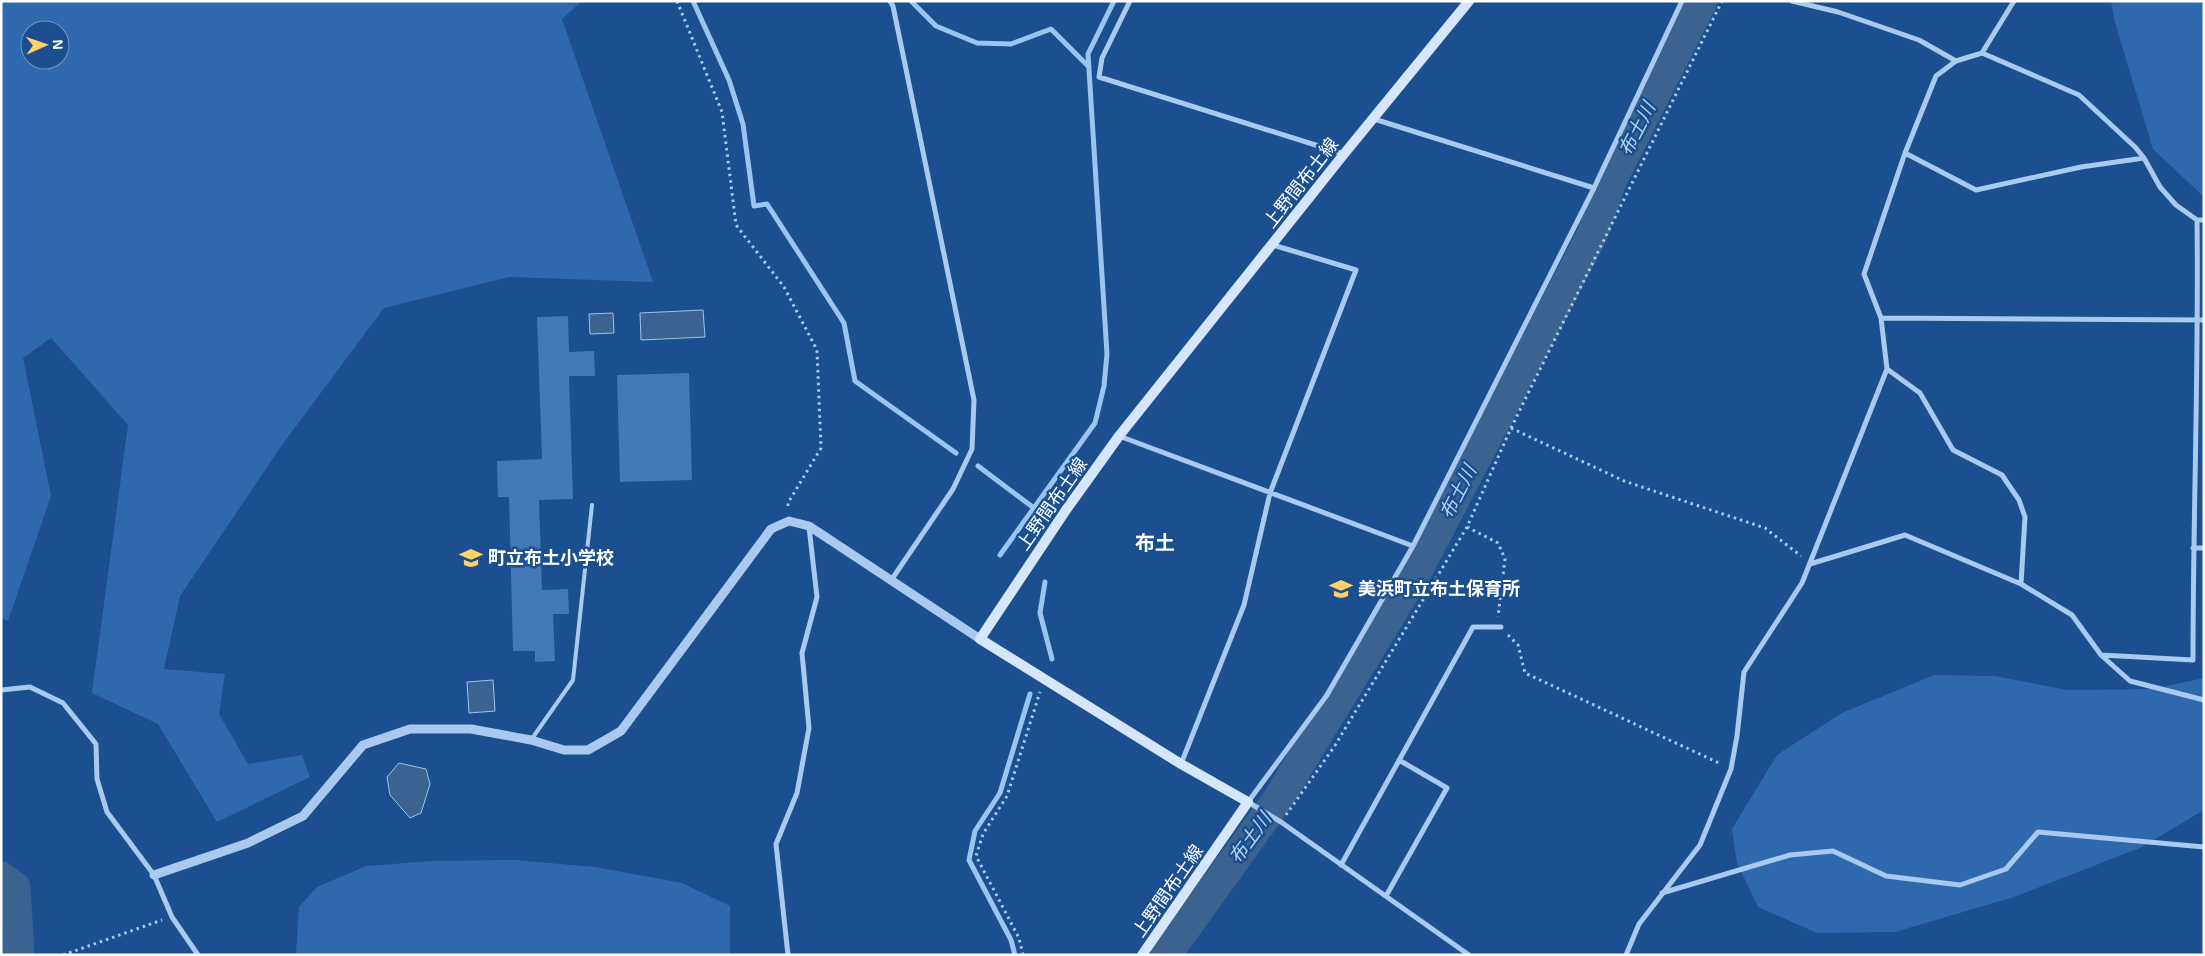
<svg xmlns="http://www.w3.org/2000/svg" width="2205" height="956" viewBox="0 0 2205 956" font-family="Arial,'Noto Sans JP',sans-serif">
	<rect width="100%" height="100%" fill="#1b4f8f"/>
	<path fill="#2e69ad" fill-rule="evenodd" d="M 1,1 L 582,1 L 562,19 L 653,282 L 509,277 L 384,308 L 282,445 L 180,596 L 164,669 L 225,674 L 219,714 L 248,764 L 302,755 L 310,777 L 217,822 L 158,724 L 92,693 L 128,425 L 51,338 L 23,358 L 51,496 L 8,621 L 1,618 ZM 30,30 L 60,30 L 60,60 L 30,60 Z
		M 2111,1 L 2204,1 L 2204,197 L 2153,149 L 2114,19 Z
		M 1934,675 L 1995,676 L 2067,690 L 2153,689 L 2204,678 L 2204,810 L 2142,847 L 2014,897 L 1895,932 L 1817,933 L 1758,907 L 1737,863 L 1732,829 L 1777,755 L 1842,713 Z
		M 514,860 L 595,867 L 682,883 L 730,906 L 730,955 L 298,955 L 296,953 L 299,907 L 317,887 L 366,866 L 433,861 Z
		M 1,890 L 3,891 L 9,955 L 1,955 Z"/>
	<path fill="#3c6290" stroke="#9cc4f0" d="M 703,310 L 705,337 L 641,340 L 640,313 Z
		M 613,313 L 614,333 L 590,334 L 589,314 Z
		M 493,680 L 495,711 L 469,713 L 467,682 Z
		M 399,763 L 426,769 L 430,784 L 421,813 L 410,818 L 390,795 L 387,777 Z"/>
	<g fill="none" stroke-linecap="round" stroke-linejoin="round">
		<path stroke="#9cc4f0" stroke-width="5" d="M 693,1 L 729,80 L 743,124 L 754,206 L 767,204 L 844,323 L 855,381 L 956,453
			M 911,1 L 936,26 L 977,43 L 1011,44 L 1051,29 L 1089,67
			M 978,466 L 1034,508
			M 1000,555 L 1095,423 L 1104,386 L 1107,354 L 1088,54 L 1114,1
			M 1045,582 L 1040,613 L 1052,659
			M 1015,955 L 1011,940 L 969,860 L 975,831 L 1000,793 L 1030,694"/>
		<path stroke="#3c6290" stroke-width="31" d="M 1,877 L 15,887 L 19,955
			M 1166,955 L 1276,802 L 1399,601 L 1418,569 L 1592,235 L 1611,181 L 1702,1"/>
	</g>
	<path fill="#4478b7" d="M 568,316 L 569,352 L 594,351 L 595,376 L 569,376 L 573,499 L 539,500 L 542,590 L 568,589 L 569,614 L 553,614 L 555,661 L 535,662 L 535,651 L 513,651 L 509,497 L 498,497 L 497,461 L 542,459 L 537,317 Z
		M 689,373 L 692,480 L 620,482 L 617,375 Z"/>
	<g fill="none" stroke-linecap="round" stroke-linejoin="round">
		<path stroke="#a9c9ee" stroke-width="3" stroke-dasharray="2.5 4" stroke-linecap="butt" d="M 677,1 L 722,112 L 736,225 L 784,287 L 817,350 L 821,448 L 788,503 L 788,510
			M 1511,428 L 1624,481 L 1765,528 L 1801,556
			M 1467,527 L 1498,543 L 1505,559 L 1498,617
			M 1508,635 L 1518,645 L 1525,673 L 1721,764
			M 1286,815 L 1334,747 L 1467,527 L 1511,428 L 1722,1
			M 63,955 L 162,920
			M 1023,955 L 1019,938 L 976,856 L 983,834 L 1007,796 L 1040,692"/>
		<path stroke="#a9c9ee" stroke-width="4" d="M 531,740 L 573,680 L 592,505"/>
		<path stroke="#a9c9ee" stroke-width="5" d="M 890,1 L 893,6 L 974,400 L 972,449 L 953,489 L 892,579
			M 1130,1 L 1102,58 L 1099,77 L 1344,154
			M 1792,1 L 1838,12 L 1919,40 L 1956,61
			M 1982,53 L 2079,95 L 2135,147 L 2144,158 L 2160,187 L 2176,205 L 2197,220 L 2204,220
			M 1374,119 L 1594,188
			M 1905,153 L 1976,190 L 2081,167 L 2144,158
			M 1881,318 L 2204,320
			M 1887,369 L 1920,393 L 1953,450 L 2002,475 L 2019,500 L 2025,517 L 2021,584
			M 1119,436 L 1413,546
			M 2193,548 L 2204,548
			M 1810,564 L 1905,535 L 2021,584 L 2072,615 L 2101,655 L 2130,681 L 2204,700
			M 2101,655 L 2193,660 C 2193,513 2199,367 2197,220
			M 1,690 L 30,687 L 63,703 L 96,744 L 97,779 L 107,812 L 154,875 L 172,917 L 198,955
			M 1181,764 L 1244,605 L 1270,493 L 1356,270 L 1273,245
			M 1341,865 L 1473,627 L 1501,627
			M 1662,893 L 1790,855 L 1833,851 L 1886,876 L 1960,885 L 2006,869 L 2038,832 L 2204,847
			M 1386,896 L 1447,788 L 1399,760
			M 788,955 L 776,844 L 797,793 L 809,728 L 802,653 L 817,597 L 809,527
			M 1469,955 L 1281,822 L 1248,802 L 1327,695 L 1413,546 L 1594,188 L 1682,1
			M 1626,955 L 1639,924 L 1700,845 L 1731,769 L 1737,736 L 1744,672 L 1802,583 L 1887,369 L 1881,318 L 1864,274 L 1905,153 L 1936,76 L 1956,61 L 1982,53 L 2014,1"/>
		<path stroke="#a9c9ee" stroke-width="9" d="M 154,875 L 248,843 L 303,816 L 363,745 L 410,729 L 471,729 L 531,740 L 564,750 L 588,750 L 621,731 L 771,529 L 789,521 L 809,526 L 980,639"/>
		<path stroke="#d6e6fa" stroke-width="10" d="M 1142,955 L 1248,802 L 1181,764 L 980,639 L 1066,510 L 1119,436 L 1344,154 L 1469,1"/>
	</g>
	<defs>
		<symbol id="school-bare" viewBox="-9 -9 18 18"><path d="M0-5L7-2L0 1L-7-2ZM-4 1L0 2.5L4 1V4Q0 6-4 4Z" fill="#ffd166" stroke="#1b4f8f" stroke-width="2.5" paint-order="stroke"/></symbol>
	</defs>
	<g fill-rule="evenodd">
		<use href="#school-bare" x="455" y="542" width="32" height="32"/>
		<use href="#school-bare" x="1325" y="573" width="32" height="32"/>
	</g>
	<g text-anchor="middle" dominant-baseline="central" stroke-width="5" stroke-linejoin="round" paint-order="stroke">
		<g font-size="18" fill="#fff" stroke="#1b4f8f">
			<text transform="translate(1301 183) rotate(-52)">上野間布土線</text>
			<text transform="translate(1052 504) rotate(-55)">上野間布土線</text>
			<text transform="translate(1168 891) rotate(-55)">上野間布土線</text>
		</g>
		<g font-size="18" font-weight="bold" fill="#fff" stroke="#1b4f8f" text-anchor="start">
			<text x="488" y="558">町立布土小学校</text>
			<text x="1358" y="589">美浜町立布土保育所</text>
		</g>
		<g font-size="19" font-style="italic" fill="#b5d3f5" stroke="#1b4f8f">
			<text transform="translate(1637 129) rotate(-63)">布土川</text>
			<text transform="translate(1458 492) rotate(-63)">布土川</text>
			<text transform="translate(1250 838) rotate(-54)">布土川</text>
		</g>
		<g font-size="20" font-weight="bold" fill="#fff" stroke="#1b4f8f">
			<text x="1155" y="543">布土</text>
		</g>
	</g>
	<rect width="2205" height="956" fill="none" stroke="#ffffff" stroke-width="5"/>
	<g transform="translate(45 45) rotate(88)"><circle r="24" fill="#1b4f8f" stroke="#7695bc"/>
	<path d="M0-4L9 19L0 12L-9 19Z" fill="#ffd166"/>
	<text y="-8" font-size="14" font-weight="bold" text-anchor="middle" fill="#ffffff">N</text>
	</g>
</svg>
